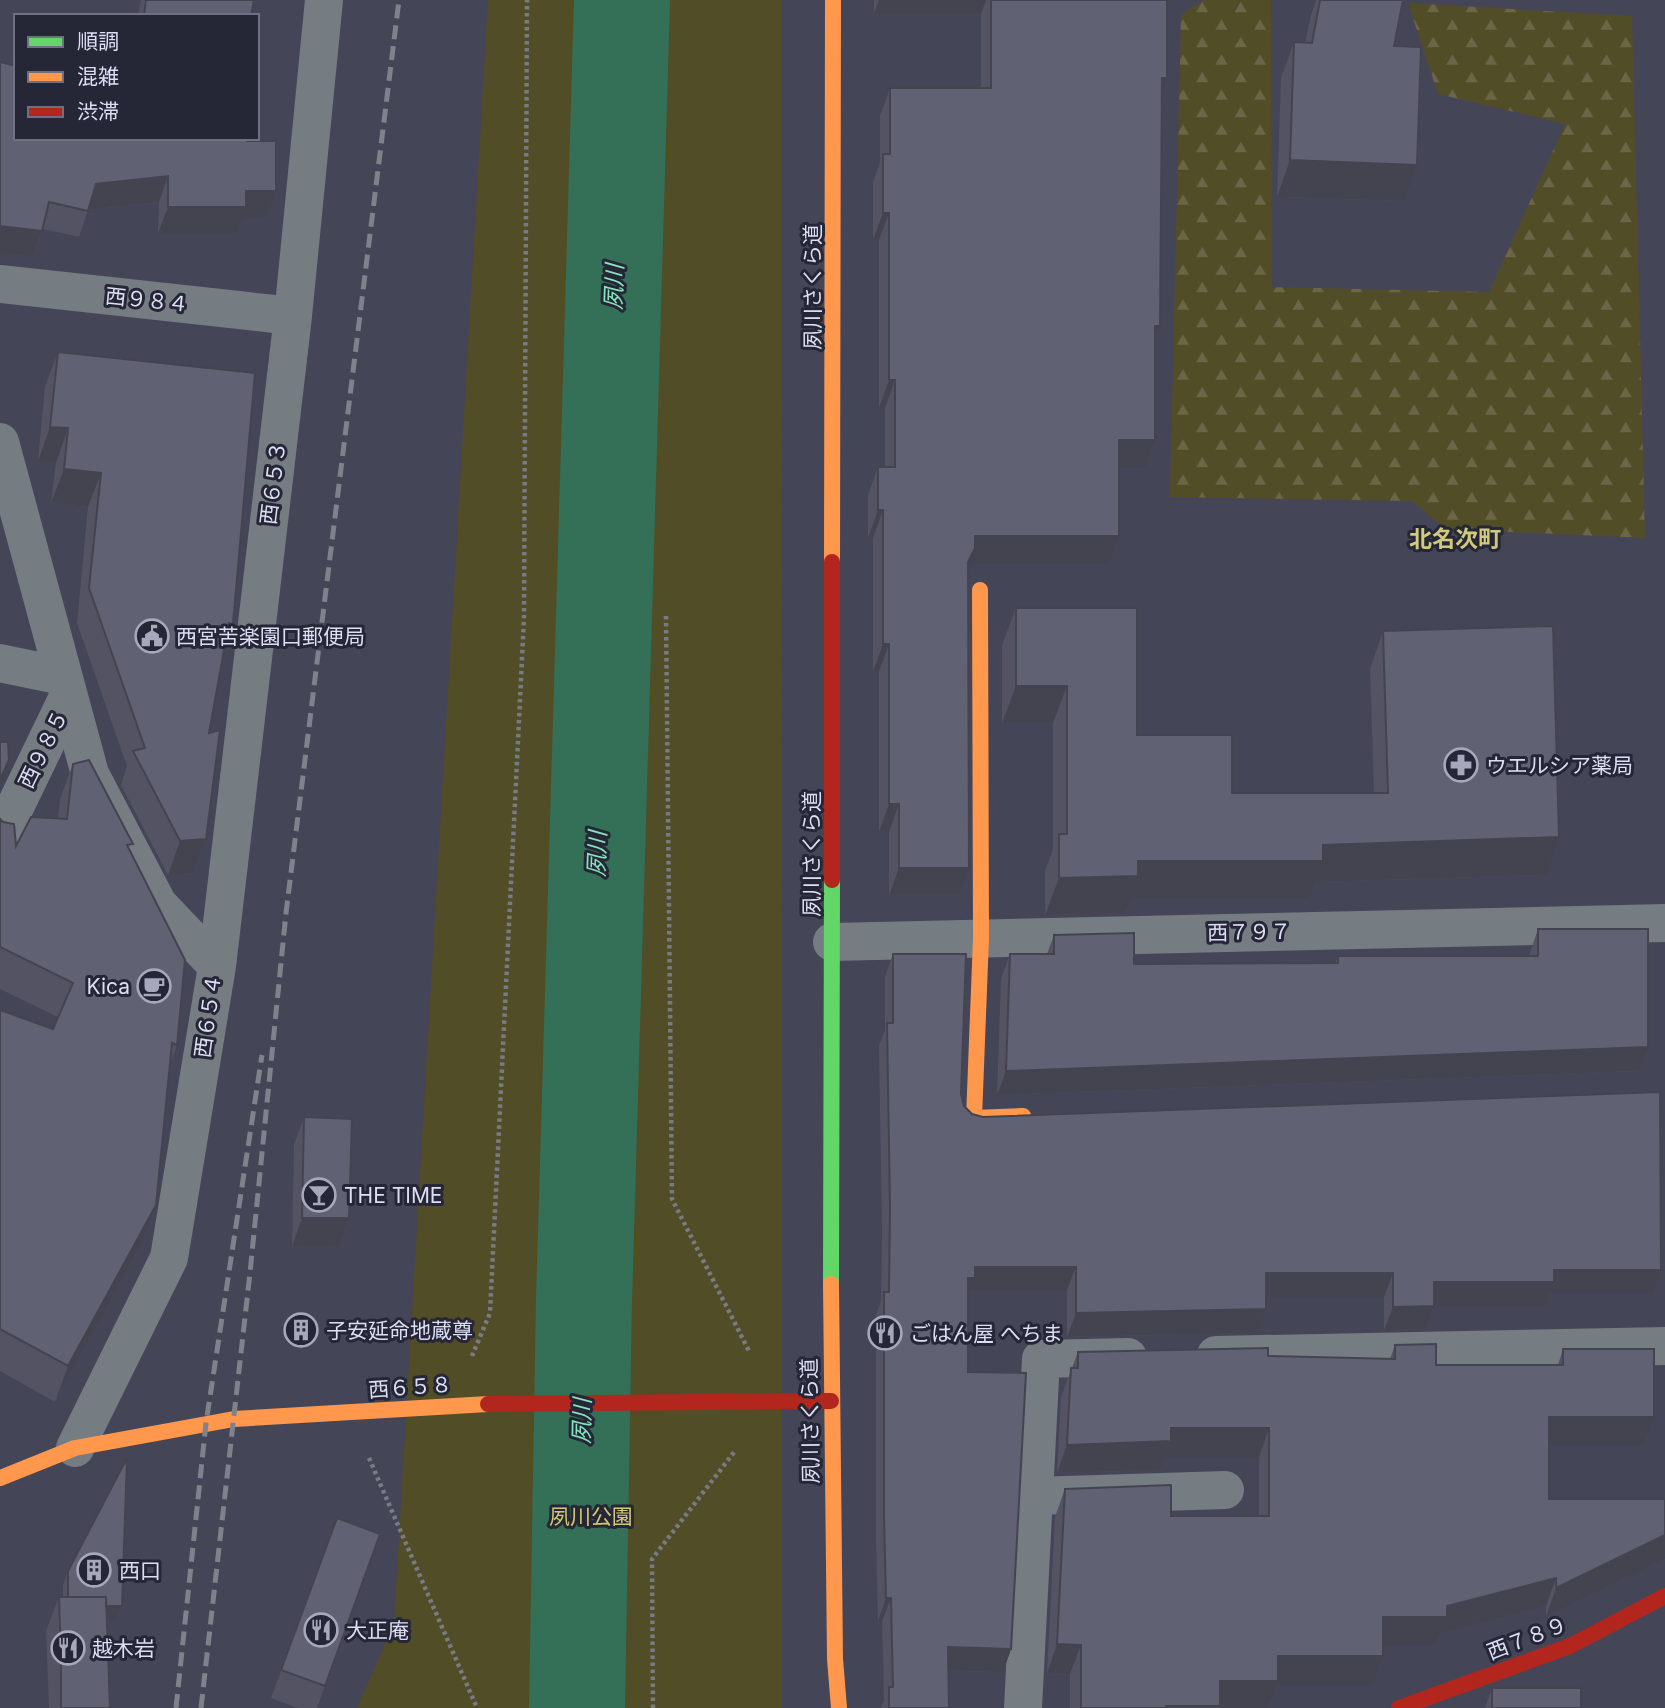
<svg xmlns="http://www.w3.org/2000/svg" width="1665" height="1708" viewBox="0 0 1665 1708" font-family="Inter,'Noto Sans JP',sans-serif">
	<defs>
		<pattern id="forest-firs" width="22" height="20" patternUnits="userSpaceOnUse" patternTransform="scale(1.75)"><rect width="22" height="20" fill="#514d27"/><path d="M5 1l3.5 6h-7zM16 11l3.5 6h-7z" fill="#6a6647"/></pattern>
	</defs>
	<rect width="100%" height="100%" fill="#454558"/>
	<path fill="url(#forest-firs)" d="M 1204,0 L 1271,0 L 1272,287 L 1489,292 L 1565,124 L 1438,94 L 1408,3 L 1632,16 L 1645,538 L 1445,529 L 1412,501 L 1170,497 L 1181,15 Z"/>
	<path fill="#514d27" d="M 488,0 L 781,0 L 782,1708 L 357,1708 L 394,1623 Z"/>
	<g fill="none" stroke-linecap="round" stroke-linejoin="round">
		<path stroke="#347058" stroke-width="96" d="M 577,1708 L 584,1300 L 622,0"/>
		<path stroke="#787b83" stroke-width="4.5" stroke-dasharray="3.5 3.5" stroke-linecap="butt" d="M 666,616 L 672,1199 L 750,1353
			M 472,1356 L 490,1313 L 524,618 L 527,0
			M 369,1458 L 477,1708
			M 653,1708 L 652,1559 L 735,1451"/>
		<path stroke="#757c82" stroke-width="38" d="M 0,284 L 293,316
			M 0,442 L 90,774 L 158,904 L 217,966 L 169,1258 L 75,1448
			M 0,663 L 62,676
			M 0,838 L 68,697
			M 832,942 L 1665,923
			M 217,966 L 293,316 L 324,0
			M 1216,1355 L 1665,1346
			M 1034,1496 L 1225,1490
			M 1023,1708 L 1041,1359 L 1128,1357"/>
		<path stroke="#63d668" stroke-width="16" d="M 831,1284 L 832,880"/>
		<path stroke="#ff974d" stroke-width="16" d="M 832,562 L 833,0
			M 980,590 L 981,938 L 974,1118 L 1023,1116
			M 831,1284 L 835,1659 L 839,1708
			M 0,1478 L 75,1448 L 234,1419 L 488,1404"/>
		<path stroke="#b3261e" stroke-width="16" d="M 832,880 L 832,562
			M 488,1404 L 831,1401
			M 1399,1708 L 1570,1646 L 1665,1596"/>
		<path stroke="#7f828b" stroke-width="5" stroke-dasharray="14 7" stroke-linecap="butt" d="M 176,1708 L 206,1423 L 262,1055
			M 201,1708 L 250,1273 L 286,913 L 399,0"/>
	</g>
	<path fill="#535364" d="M 141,0 L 254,0 L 251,16 L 138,16 Z
		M 874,0 L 1167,0 L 1162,93 L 1160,326 L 1155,340 L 1145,468 L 1119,468 L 1109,564 L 969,564 L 959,895 L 889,895 L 889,832 L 879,832 L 879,672 L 873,672 L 873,538 L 868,538 L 868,495 L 878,467 L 885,467 L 885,408 L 879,408 L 879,240 L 873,240 L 873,182 L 880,162 L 880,116 L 890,88 L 981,88 L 981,14 L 874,14 Z
		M 1316,0 L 1403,0 L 1394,46 L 1404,201 L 1277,197 L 1281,78 L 1294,42 L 1305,43 L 1311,15 Z
		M 0,62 L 247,138 L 266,217 L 243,217 L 237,233 L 158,233 L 159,202 L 88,210 L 79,237 L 43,229 L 33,257 L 0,253 Z
		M 58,352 L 225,645 L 209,733 L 206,839 L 193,873 L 168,875 L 121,785 L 127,766 L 77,623 L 88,507 L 51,503 L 56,463 L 38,461 L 45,386 Z
		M 1016,608 L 1137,735 L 1232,793 L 1374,793 L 1370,669 L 1383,631 L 1546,875 L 1316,882 L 1310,898 L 1131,898 L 1125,913 L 1045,915 L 1045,871 L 1053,849 L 1053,723 L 1002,723 L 1002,645 Z
		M 73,764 L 131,851 L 177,1045 L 169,1067 L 156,1205 L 143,1241 L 55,1402 L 0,1371 L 0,1010 L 53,1029 L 58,1017 L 0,989 L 0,819 L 16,846 L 58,818 L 60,799 Z
		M 1538,929 L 1639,1071 L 997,1095 L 1001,979 L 1010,954 L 1047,954 L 1054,935 L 1134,964 L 1335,963 L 1338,956 L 1529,956 Z
		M 893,954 L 961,1094 L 964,1106 L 972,1114 L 1653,1293 L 1550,1293 L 1546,1306 L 1434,1306 L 1426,1329 L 1384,1330 L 1384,1297 L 1266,1297 L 1257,1333 L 1067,1337 L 1067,1290 L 971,1290 L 968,1298 L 968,1372 L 1011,1649 L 1003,1672 L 948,1671 L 949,1708 L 881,1708 L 884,1700 L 882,1621 L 878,1621 L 876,1539 L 876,1316 L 881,1301 L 882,1231 L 879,1046 L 885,1030 L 885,977 Z
		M 304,1117 L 349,1218 L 339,1247 L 292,1246 L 294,1145 Z
		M 1395,1345 L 1436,1365 L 1558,1365 L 1563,1349 L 1643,1445 L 1549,1445 L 1549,1499 L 1665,1499 L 1665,1559 L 1546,1617 L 1546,1606 L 1441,1633 L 1436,1645 L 1383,1645 L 1373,1685 L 1277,1685 L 1268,1708 L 1070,1708 L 1070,1674 L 1047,1673 L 1055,1517 L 1065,1489 L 1171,1516 L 1259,1516 L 1259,1457 L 1165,1457 L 1160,1470 L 1057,1473 L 1061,1397 L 1078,1352 L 1390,1359 Z
		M 337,1518 L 380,1534 L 317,1708 L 298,1708 L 271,1698 Z
		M 68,1571 L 122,1606 L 116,1620 L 107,1620 L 110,1708 L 49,1708 L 46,1631 L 59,1597 L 63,1597 L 63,1585 Z
		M 1492,1688 L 1581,1708 L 1485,1708 Z"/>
	<path fill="#444451" d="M 879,0 L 986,0 L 981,14 L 874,14 Z
		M 1162,78 L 1167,78 L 1157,106 Z
		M 1290,160 L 1417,165 L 1404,201 L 1277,197 Z
		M 168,176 L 159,202 L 87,210 L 96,184 Z
		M 246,191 L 276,191 L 266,217 L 243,217 L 237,233 L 158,233 L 168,207 Z
		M 883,213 L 889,213 L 879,240 L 873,240 Z
		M 0,226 L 42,231 L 33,257 L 0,253 Z
		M 1155,326 L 1160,326 L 1150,353 Z
		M 889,380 L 895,380 L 885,408 L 879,408 Z
		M 50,427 L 68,428 L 56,463 L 38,461 Z
		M 1119,440 L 1155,440 L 1145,468 L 1109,468 Z
		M 64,469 L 101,473 L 88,507 L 51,503 Z
		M 878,510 L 883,510 L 873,538 L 868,538 Z
		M 975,536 L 1119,536 L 1109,564 L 969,564 L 964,576 Z
		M 229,623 L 233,624 L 221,658 Z
		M 883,644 L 889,644 L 879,672 L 873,672 Z
		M 1016,686 L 1067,686 L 1053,723 L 1002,723 Z
		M 9,760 L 0,785 L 0,779 Z
		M 889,804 L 899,804 L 889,832 L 879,832 Z
		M 1559,837 L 1546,875 L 1316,882 L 1310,898 L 1131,898 L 1125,913 L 1045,915 L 1059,878 L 1138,861 L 1323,845 Z
		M 206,839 L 193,873 L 168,875 L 180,841 Z
		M 899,868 L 969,868 L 959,895 L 889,895 Z
		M 1648,1047 L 1639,1071 L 997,1095 L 1006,1071 Z
		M 156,1205 L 143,1241 L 55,1402 L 68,1366 Z
		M 302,1218 L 349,1218 L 339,1247 L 292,1246 Z
		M 975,1267 L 1076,1267 L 1067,1290 L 971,1290 L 967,1301 L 968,1278 Z
		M 1554,1270 L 1661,1270 L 1653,1293 L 1550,1293 L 1546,1306 L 1426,1306 L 1434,1282 Z
		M 1266,1273 L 1393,1273 L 1384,1297 L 1257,1297 Z
		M 1434,1306 L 1426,1329 L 1384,1330 L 1393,1307 Z
		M 1266,1309 L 1257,1333 L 1067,1337 L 1076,1313 Z
		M 1549,1417 L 1654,1417 L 1643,1445 L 1538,1445 Z
		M 1171,1428 L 1269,1428 L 1259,1457 L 1165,1457 L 1160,1470 L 1057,1473 L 1067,1445 Z
		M 1665,1535 L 1665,1559 L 1546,1617 L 1556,1588 Z
		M 1556,1578 L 1546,1606 L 1441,1633 L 1436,1645 L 1373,1645 L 1383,1617 L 1447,1606 Z
		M 886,1598 L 891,1598 L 882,1621 L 878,1621 Z
		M 122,1606 L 116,1620 L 62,1621 L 68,1607 Z
		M 1057,1644 L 1081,1645 L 1070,1674 L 1047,1673 Z
		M 948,1647 L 1011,1649 L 1003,1672 L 939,1671 Z
		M 1278,1656 L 1383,1656 L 1373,1685 L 1277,1685 L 1268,1708 L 1166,1708 L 1166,1706 L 1220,1681 Z"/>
	<path fill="#616174" stroke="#444451" stroke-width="2" d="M 146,0 L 254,0 L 251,16 L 144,16 Z
		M 991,0 L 1167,0 L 1167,78 L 1162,78 L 1160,326 L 1155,326 L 1155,440 L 1119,440 L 1119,536 L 975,536 L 975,548 L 968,562 L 969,868 L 899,868 L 899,804 L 889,804 L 889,644 L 883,644 L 883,510 L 878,510 L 878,467 L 895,467 L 895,380 L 889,380 L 889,213 L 883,213 L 883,154 L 890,154 L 890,88 L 991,88 Z
		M 1320,0 L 1403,0 L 1394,46 L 1421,47 L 1417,165 L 1290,160 L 1294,42 L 1312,43 Z
		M 0,62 L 16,66 L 16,138 L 247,138 L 247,141 L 276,141 L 276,191 L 246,191 L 246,207 L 168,207 L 168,176 L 96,184 L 88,211 L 49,202 L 42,231 L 0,226 Z
		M 58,352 L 255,373 L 233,624 L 229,623 L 209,733 L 220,730 L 206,839 L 180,841 L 133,751 L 145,748 L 89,588 L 101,473 L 64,469 L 68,428 L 50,427 Z
		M 1016,608 L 1137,608 L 1137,735 L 1232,735 L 1232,793 L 1388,793 L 1383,631 L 1553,626 L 1559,837 L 1323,845 L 1323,861 L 1138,861 L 1138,876 L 1059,878 L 1059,834 L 1067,834 L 1067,686 L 1016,686 Z
		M 0,742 L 8,742 L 9,760 L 0,779 Z
		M 89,760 L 133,844 L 127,845 L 185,960 L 177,1045 L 172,1043 L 156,1205 L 68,1366 L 0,1329 L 0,1010 L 53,1029 L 73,983 L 0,947 L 0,819 L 3,822 L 14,824 L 16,846 L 31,817 L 67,819 L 73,764 Z
		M 1538,929 L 1648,929 L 1648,1047 L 1006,1071 L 1010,954 L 1054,954 L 1054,935 L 1134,933 L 1134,964 L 1338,963 L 1338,956 L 1538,956 Z
		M 893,954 L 966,954 L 961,1094 L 964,1106 L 972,1114 L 983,1117 L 1660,1092 L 1661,1270 L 1554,1270 L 1554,1282 L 1434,1282 L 1434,1306 L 1393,1307 L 1393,1273 L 1266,1273 L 1266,1309 L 1076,1313 L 1076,1267 L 975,1267 L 975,1278 L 968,1278 L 968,1372 L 1026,1373 L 1011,1649 L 948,1647 L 949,1708 L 889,1708 L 889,1687 L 893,1687 L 891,1598 L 886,1598 L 884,1516 L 884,1292 L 889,1292 L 890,1208 L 887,1023 L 893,1023 Z
		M 304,1117 L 352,1119 L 349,1218 L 302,1218 Z
		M 1436,1344 L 1436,1365 L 1563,1365 L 1563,1349 L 1654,1349 L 1654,1417 L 1549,1417 L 1549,1499 L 1665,1499 L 1665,1535 L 1556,1588 L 1556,1578 L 1447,1606 L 1447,1617 L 1383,1617 L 1383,1656 L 1278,1656 L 1278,1681 L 1220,1681 L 1220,1706 L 1166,1706 L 1166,1708 L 1081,1708 L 1081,1645 L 1057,1644 L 1065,1489 L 1171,1485 L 1171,1516 L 1269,1516 L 1269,1428 L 1171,1428 L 1171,1441 L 1067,1445 L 1071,1368 L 1078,1368 L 1078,1352 L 1268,1348 L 1268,1356 L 1395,1359 L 1395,1345 Z
		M 127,1458 L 122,1606 L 106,1606 L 106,1597 L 68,1597 L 68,1571 Z
		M 337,1518 L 380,1534 L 325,1686 L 281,1670 Z
		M 59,1597 L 106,1597 L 110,1708 L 61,1708 L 61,1656 Z
		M 1492,1688 L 1581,1688 L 1581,1708 L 1492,1708 Z"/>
	<defs>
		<symbol id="civic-ring" viewBox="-11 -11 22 22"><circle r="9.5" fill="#252636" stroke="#a8a8bd" stroke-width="1.5"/><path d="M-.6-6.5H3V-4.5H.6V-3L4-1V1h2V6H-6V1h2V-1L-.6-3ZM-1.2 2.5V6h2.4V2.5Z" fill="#a8a8bd"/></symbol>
		<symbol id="pharmacy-ring" viewBox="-11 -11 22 22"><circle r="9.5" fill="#252636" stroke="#a8a8bd" stroke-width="1.5"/><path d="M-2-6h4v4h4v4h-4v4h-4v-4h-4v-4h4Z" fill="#a8a8bd"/></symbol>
		<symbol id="cafe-ring" viewBox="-11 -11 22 22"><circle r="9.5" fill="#252636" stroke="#a8a8bd" stroke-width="1.5"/><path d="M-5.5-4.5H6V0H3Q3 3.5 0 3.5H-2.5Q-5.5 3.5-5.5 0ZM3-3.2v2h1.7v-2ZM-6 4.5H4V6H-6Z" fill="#a8a8bd"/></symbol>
		<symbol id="bar-ring" viewBox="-11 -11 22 22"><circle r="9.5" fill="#252636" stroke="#a8a8bd" stroke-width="1.5"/><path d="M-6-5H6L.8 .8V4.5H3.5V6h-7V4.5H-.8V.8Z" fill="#a8a8bd"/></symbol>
		<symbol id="building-ring" viewBox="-11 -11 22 22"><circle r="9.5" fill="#252636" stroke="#a8a8bd" stroke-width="1.5"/><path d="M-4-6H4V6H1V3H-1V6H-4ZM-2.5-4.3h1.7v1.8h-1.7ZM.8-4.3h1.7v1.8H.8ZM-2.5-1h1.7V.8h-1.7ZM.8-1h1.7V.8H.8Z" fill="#a8a8bd"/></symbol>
		<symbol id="restaurant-ring" viewBox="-11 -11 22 22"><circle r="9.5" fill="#252636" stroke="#a8a8bd" stroke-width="1.5"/><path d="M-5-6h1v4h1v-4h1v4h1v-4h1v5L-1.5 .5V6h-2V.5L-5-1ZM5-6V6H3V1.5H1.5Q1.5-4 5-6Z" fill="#a8a8bd"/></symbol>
	</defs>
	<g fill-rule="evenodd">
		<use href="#civic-ring" x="133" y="617" width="38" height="38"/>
		<use href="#pharmacy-ring" x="1442" y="746" width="38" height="38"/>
		<use href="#cafe-ring" x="135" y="967" width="38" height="38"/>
		<use href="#bar-ring" x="300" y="1176" width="38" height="38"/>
		<use href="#building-ring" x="282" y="1311" width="38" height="38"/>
		<use href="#restaurant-ring" x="866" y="1314" width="38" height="38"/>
		<use href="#building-ring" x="75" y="1551" width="38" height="38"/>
		<use href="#restaurant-ring" x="302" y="1611" width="38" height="38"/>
		<use href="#restaurant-ring" x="49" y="1629" width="38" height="38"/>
	</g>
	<g text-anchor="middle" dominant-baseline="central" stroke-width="6" stroke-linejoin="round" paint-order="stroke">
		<g font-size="21" fill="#dddef4" stroke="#252636">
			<text transform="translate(812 287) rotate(-90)">夙川さくら道</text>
			<text transform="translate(147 300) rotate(6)">西９８４</text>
			<text transform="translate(273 483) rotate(-83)">西６５３</text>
			<text transform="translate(43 749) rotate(-64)">西９８５</text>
			<text transform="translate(811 854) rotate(-90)">夙川さくら道</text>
			<text transform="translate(1249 932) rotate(-1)">西７９７</text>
			<text transform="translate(208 1016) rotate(-82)">西６５４</text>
			<text transform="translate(410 1387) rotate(-4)">西６５８</text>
			<text transform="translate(810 1421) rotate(-91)">夙川さくら道</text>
			<text transform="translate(1527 1638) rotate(-21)">西７８９</text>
		</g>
		<g font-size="21" fill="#dddef4" stroke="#252636" text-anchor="start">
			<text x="176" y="636">西宮苦楽園口郵便局</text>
			<text x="1486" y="765">ウエルシア薬局</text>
			<text x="130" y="986" text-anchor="end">Kica</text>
			<text x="344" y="1195">THE TIME</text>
			<text x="326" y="1330">子安延命地蔵尊</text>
			<text x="910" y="1333">ごはん屋 へちま</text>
			<text x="119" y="1570">西口</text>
			<text x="346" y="1630">大正庵</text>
			<text x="92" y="1648">越木岩</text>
		</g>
		<g font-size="21" fill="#d2c970" stroke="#252636">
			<text x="591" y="1516">夙川公園</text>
		</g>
		<g font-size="23" font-style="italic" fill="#85e5ba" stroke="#252636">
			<text transform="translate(614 287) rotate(-88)">夙川</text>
			<text transform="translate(597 854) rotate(-88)">夙川</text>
			<text transform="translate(582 1421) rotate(-89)">夙川</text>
		</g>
		<g font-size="23" font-weight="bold" fill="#d1c97b" stroke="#252636">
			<text x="1455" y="539">北名次町</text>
		</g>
	</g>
	<rect x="14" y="14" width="245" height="126" fill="#252636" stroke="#6f7082" stroke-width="2"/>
	<rect x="28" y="37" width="35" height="10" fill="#63d668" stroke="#6f7082" stroke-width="2"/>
	<text x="77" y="49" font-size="21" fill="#dddef4">順調</text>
	<rect x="28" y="72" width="35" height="10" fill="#ff974d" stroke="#6f7082" stroke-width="2"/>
	<text x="77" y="84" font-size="21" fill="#dddef4">混雑</text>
	<rect x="28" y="107" width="35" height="10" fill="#b3261e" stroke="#6f7082" stroke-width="2"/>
	<text x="77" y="119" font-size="21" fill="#dddef4">渋滞</text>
</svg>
